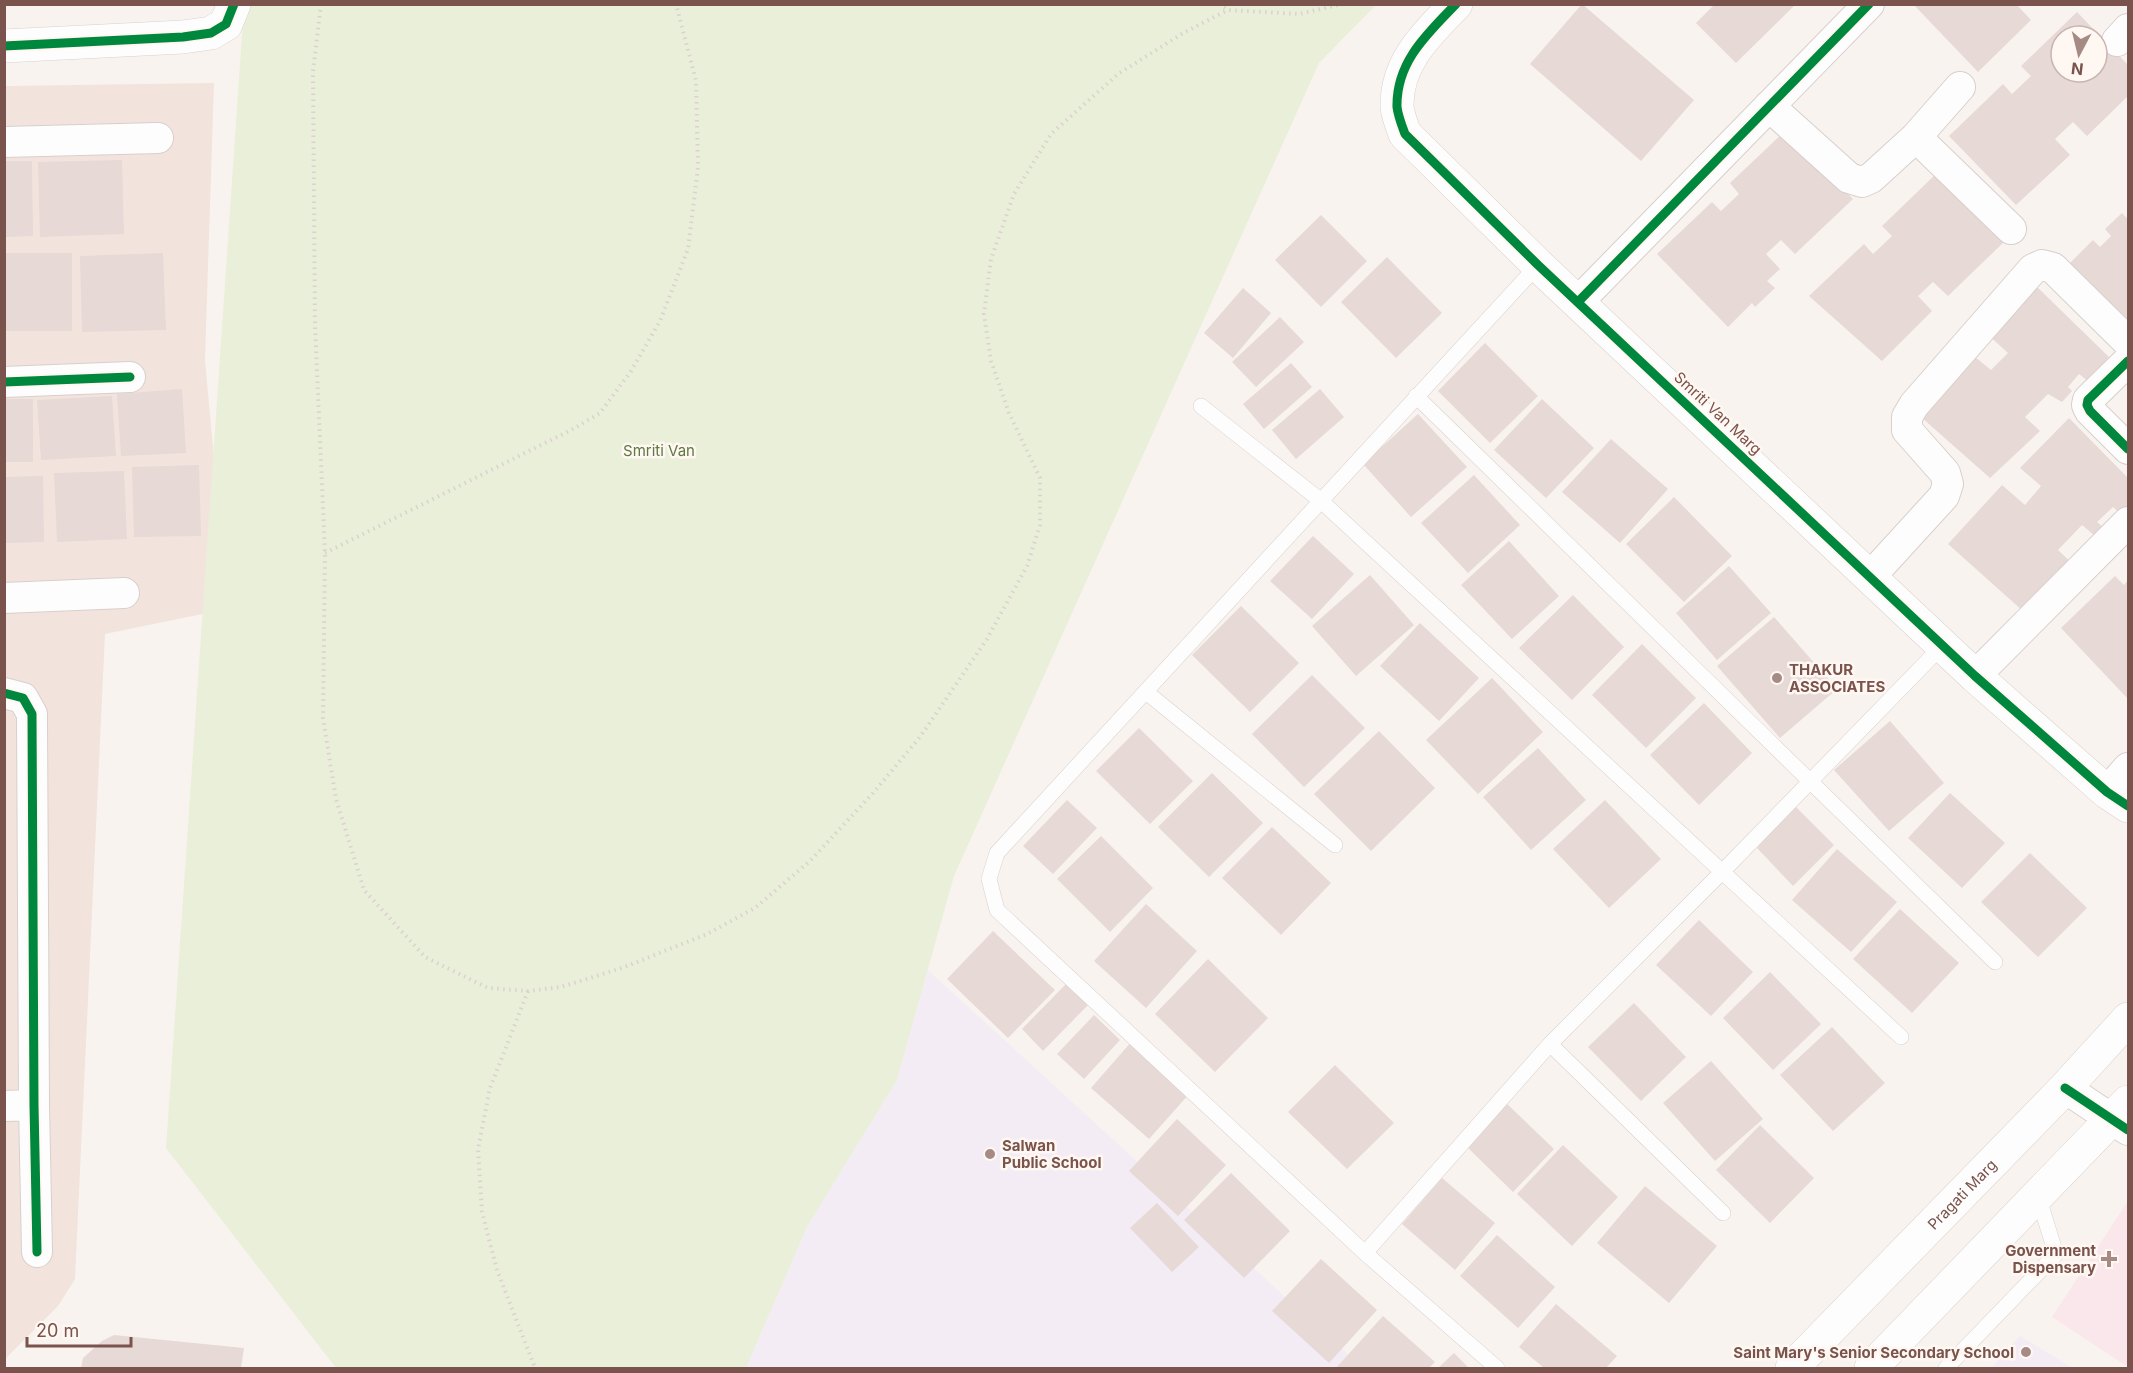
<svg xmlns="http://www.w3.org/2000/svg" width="2133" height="1373" viewBox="0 0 2133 1373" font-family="Inter,sans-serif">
	<rect width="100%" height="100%" fill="#f9f3ef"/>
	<path fill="#f2e4dd" d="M 214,83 L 205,360 L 226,588 L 217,611 L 105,634 L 75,1279 L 58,1306 L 5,1359 L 5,86 Z"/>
	<path fill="#f4ecf5" d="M 928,970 L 1363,1368 L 746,1368 L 807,1227 L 897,1080 Z
		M 2020,1336 L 2073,1368 L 1991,1368 Z"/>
	<path fill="#fae7eb" d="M 2128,1201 L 2128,1367 L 2052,1317 Z"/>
	<path fill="#eaefda" d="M 244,5 L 1376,5 L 1319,63 L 954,876 L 897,1080 L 807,1227 L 746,1368 L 336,1368 L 166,1148 Z"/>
	<path fill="#e6d9d6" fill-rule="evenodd" d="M 1582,4 L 1694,100 L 1641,161 L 1530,64 Z
		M 1715,4 L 1796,4 L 1736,63 L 1696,23 Z
		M 1913,4 L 2016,4 L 2031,20 L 1978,72 Z
		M 2077,12 L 2128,65 L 2128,96 L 2087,136 L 2073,122 L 2055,139 L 2070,155 L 2016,205 L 1949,136 L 2003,84 L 2012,94 L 2031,76 L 2021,66 ZM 2061,36 L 2097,36 L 2097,72 L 2061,72 Z
		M 1786,130 L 1853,199 L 1795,254 L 1781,240 L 1766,254 L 1780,269 L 1767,281 L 1775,288 L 1755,307 L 1752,303 L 1728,327 L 1657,254 L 1712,202 L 1721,211 L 1739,194 L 1730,183 Z
		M 122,160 L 124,234 L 40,237 L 38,162 Z
		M 5,161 L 32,161 L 33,236 L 5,237 Z
		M 1938,172 L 2005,241 L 1948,296 L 1933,282 L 1918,296 L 1932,311 L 1882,361 L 1809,296 L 1864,244 L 1873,254 L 1892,236 L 1882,226 Z
		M 2122,213 L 2128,219 L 2128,324 L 2070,263 L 2093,240 L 2100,247 L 2111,236 L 2105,229 Z
		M 1321,215 L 1367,261 L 1321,307 L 1275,260 Z
		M 4,253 L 72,253 L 72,331 L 4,331 Z
		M 163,253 L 166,330 L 82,332 L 80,256 Z
		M 1387,257 L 1442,313 L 1396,358 L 1341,302 Z
		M 2035,285 L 2109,357 L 2088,381 L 2079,374 L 2068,387 L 2072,391 L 2062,402 L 2048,394 L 2025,417 L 2040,431 L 1990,478 L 1921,417 L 1975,357 L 1991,370 L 2008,353 L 1986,333 Z
		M 1243,288 L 1271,313 L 1233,358 L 1204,333 Z
		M 1280,317 L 1304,342 L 1256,387 L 1232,362 Z
		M 1485,343 L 1538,396 L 1490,443 L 1438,391 Z
		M 1291,363 L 1312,387 L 1264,429 L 1243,404 Z
		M 182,389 L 186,453 L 121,456 L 117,394 Z
		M 1320,389 L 1344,417 L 1296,459 L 1272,430 Z
		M 112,396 L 116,456 L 41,460 L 37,400 Z
		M 4,399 L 33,399 L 33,462 L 4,462 Z
		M 1542,399 L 1594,448 L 1546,498 L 1494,450 Z
		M 1418,414 L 1467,467 L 1411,517 L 1363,464 Z
		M 2069,418 L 2128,478 L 2128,508 L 2122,515 L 2113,507 L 2097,522 L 2104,528 L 2095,536 L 2082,525 L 2058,550 L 2073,564 L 2023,611 L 1948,544 L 2002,485 L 2025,505 L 2041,486 L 2020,468 Z
		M 1611,439 L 1668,489 L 1620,543 L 1562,492 Z
		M 199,465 L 201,536 L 134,537 L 132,467 Z
		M 124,471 L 127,539 L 57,542 L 54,473 Z
		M 1474,475 L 1520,525 L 1468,573 L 1421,523 Z
		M 43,476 L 44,542 L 4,543 L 4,477 Z
		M 1674,497 L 1732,556 L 1684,602 L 1626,544 Z
		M 1313,536 L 1354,574 L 1312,619 L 1270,581 Z
		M 1509,541 L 1559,596 L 1512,639 L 1461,585 Z
		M 1729,566 L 1771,613 L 1717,660 L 1676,613 Z
		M 1370,575 L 1414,625 L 1356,676 L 1312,626 Z
		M 2115,576 L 2124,585 L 2128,580 L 2128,699 L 2061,628 Z
		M 1573,595 L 1624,647 L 1572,700 L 1519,648 Z
		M 1241,606 L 1299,663 L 1250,712 L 1192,655 Z
		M 1774,617 L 1837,689 L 1780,738 L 1717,666 Z
		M 1420,623 L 1479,678 L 1439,721 L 1380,666 Z
		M 1642,644 L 1696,698 L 1646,748 L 1592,695 Z
		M 1312,675 L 1365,728 L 1304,787 L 1252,734 Z
		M 1492,678 L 1543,732 L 1478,794 L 1426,740 Z
		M 1704,703 L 1752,753 L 1699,805 L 1650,755 Z
		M 1890,721 L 1944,783 L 1889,831 L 1834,770 Z
		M 1139,728 L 1193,781 L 1150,824 L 1096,771 Z
		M 1379,731 L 1435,788 L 1371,851 L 1314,794 Z
		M 1538,748 L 1586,800 L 1531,850 L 1483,797 Z
		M 1212,773 L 1263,823 L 1209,877 L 1158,827 Z
		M 1950,793 L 2005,843 L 1962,888 L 1908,838 Z
		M 1067,800 L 1097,828 L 1053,874 L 1023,846 Z
		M 1605,800 L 1661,859 L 1609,908 L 1553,849 Z
		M 1794,805 L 1834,845 L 1793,886 L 1757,848 Z
		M 1272,827 L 1331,883 L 1281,935 L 1222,878 Z
		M 1101,836 L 1153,888 L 1110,932 L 1057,879 Z
		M 1837,849 L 1897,902 L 1851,952 L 1792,900 Z
		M 2030,853 L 2087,908 L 2038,957 L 1981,902 Z
		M 1146,904 L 1197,951 L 1146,1008 L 1094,961 Z
		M 1900,909 L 1959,963 L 1912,1013 L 1853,959 Z
		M 1699,920 L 1753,972 L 1711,1016 L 1656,965 Z
		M 993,931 L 1055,990 L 1008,1038 L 947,979 Z
		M 1208,959 L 1268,1018 L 1215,1072 L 1155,1014 Z
		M 1770,972 L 1821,1024 L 1773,1070 L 1723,1018 Z
		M 1066,984 L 1088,1005 L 1043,1051 L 1022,1029 Z
		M 1634,1003 L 1686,1057 L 1641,1101 L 1588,1047 Z
		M 1094,1015 L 1120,1040 L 1084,1079 L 1057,1054 Z
		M 1832,1027 L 1885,1083 L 1833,1131 L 1780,1075 Z
		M 1132,1041 L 1190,1093 L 1149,1139 L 1091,1088 Z
		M 1711,1061 L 1763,1119 L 1715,1161 L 1663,1103 Z
		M 1335,1065 L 1394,1123 L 1347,1169 L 1288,1112 Z
		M 1504,1101 L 1554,1149 L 1513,1192 L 1464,1144 Z
		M 1177,1119 L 1226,1165 L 1178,1216 L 1129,1171 Z
		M 1760,1125 L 1814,1178 L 1770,1223 L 1716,1170 Z
		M 1563,1145 L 1618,1197 L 1572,1246 L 1517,1194 Z
		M 1231,1173 L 1290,1231 L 1244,1278 L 1184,1220 Z
		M 1442,1178 L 1495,1223 L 1455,1270 L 1402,1224 Z
		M 1645,1186 L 1717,1246 L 1669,1303 L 1597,1243 Z
		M 1157,1203 L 1199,1247 L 1172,1272 L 1130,1228 Z
		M 1497,1235 L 1555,1287 L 1518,1328 L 1460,1276 Z
		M 1321,1259 L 1377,1310 L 1329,1363 L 1272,1311 Z
		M 1556,1304 L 1617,1356 L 1606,1368 L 1544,1368 L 1519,1347 Z
		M 1383,1316 L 1435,1362 L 1429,1368 L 1336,1368 Z
		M 114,1335 L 244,1348 L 241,1368 L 81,1368 L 83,1358 L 102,1341 Z
		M 1454,1353 L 1469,1368 L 1438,1368 Z"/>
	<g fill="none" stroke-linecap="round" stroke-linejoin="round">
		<defs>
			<path id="lane" d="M 1416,396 L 1995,962
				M 1201,406 L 1320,500 L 1901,1037
				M 1146,692 L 1335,845
				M 1550,1044 L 1723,1213
				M 1365,1253 L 1550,1044 L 1722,872 L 1943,645
				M 1497,1368 L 1365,1253 L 997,910 L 989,879 L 997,853 L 1538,265
				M 1946,1368 L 2056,1254 L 2038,1196"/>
			<path id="street" d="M 2117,41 L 2128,29
				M 1769,106 L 1849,178 L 1862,182 L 1871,178 L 1916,137 L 2011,229
				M 1916,137 L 1960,87
				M 4,142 L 158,138
				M 1578,302 L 1869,4
				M 2128,361 L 2088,400 L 2087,405 L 2090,411 L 2128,449
				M 4,382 L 130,377
				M 1870,577 L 1944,496 L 1948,484 L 1945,473 L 1907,430 L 1907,417 L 1914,405 L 2033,269 L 2042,265 L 2053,268 L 2128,342
				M 4,598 L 124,593
				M 1975,676 L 2128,522
				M 4,693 L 23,698 L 32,714 L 34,1105 L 37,1252
				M 2107,792 L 2128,768
				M 2065,1088 L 2128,1130
				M 4,1106 L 34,1105"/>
			<g id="secondary">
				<path d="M 1456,4 C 1427,34 1396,62 1397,107 C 1398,116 1402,126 1405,134 L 1538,265 L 1975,676 L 2107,792 L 2128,806"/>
				<path d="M 4,46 L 183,37 L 211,33 L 226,24 L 234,4"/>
				<path id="s1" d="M 1792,1368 L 2065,1088 L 2128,1019"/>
				<path d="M 1871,1368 L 2128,1102"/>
			</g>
		</defs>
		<use href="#lane" stroke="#d8cfcc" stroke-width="16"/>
		<use href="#street" stroke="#d8cfcc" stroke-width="32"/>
		<use href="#secondary" stroke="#dad0cc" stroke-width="34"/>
		<path stroke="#dcd1cf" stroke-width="4" stroke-dasharray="1.5 4.5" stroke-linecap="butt" d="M 321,4 L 313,72 L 315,325 L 325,553 L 323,718 L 336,799 L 364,890 L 425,957 L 488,988 L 528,991 L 561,987 L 622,968 L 707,934 L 755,908 L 810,861 L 873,793 L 920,737 L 987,639 L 1027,566 L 1040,525 L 1040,478 L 1009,413 L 991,361 L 984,314 L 991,259 L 1014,194 L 1051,134 L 1118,74 L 1185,32 L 1228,10
			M 1219,4 L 1228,10 L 1299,14 L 1343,4
			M 325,553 L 575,428 L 600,413 L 631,371 L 660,321 L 688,249 L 698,167 L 696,81 L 676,4
			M 528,991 L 490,1088 L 478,1149 L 482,1212 L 497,1270 L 535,1368"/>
		<use href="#lane" stroke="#fefdfd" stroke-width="15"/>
		<use href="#street" stroke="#fefdfd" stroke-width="30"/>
		<use href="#secondary" stroke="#fefdfd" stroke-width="33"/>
		<defs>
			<path id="cycleway" d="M 1456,4 C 1427,34 1396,62 1397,107 C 1398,116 1402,126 1405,134 L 1538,265 L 1975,676 L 2107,792 L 2128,806
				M 4,46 L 183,37 L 211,33 L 226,24 L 234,4
				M 1578,302 L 1869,4
				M 2128,361 L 2088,400 L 2087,405 L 2090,411 L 2128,449
				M 4,382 L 130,377
				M 4,693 L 23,698 L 32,714 L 34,1105 L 37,1252
				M 2065,1088 L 2128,1130"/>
		</defs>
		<use href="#cycleway" stroke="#fff7f2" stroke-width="13"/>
		<use href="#cycleway" stroke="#00873e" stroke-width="9"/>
	</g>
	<g fill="#a68b85" stroke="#fff7f2" stroke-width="2">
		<circle cx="1777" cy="678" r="6"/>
		<circle cx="990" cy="1154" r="6"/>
		<path d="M2106 1250h6v6h6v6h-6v6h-6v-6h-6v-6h6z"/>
		<circle cx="2026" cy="1352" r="6"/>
	</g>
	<g text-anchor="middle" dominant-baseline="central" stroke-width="5" stroke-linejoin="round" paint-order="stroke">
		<g font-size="15" fill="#7a534c" stroke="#fff7f2">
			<text transform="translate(1718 413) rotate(43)">Smriti Van Marg</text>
			<text stroke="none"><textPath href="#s1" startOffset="243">Pragati Marg</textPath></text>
		</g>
		<g font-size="15" fill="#5e7a41" stroke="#fff7f2">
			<text x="659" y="450">Smriti Van</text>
		</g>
		<g font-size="15" font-weight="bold" fill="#7a534c" stroke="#fff7f2" text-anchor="start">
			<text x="1789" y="669">THAKUR<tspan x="1789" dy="17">ASSOCIATES</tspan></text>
			<text x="1002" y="1145">Salwan<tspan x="1002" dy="17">Public School</tspan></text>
			<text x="2096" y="1250" text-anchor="end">Government<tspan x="2096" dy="17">Dispensary</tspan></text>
			<text x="2014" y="1352" text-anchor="end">Saint Mary's Senior Secondary School</text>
		</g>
	</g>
	<rect width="2133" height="1373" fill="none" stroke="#7a534c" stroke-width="12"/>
	<g transform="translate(2079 54) rotate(187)"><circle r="28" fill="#fff7f2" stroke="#cab5b0" stroke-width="1.5"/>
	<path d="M0-4.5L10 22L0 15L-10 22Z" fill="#a68b85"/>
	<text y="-9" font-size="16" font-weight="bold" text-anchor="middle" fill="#7a534c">N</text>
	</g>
	<path d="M27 1337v9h104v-9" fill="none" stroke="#7a534c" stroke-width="3"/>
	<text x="36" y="1337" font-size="18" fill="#7a534c" stroke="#fff7f2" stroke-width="4.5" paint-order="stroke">20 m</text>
</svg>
